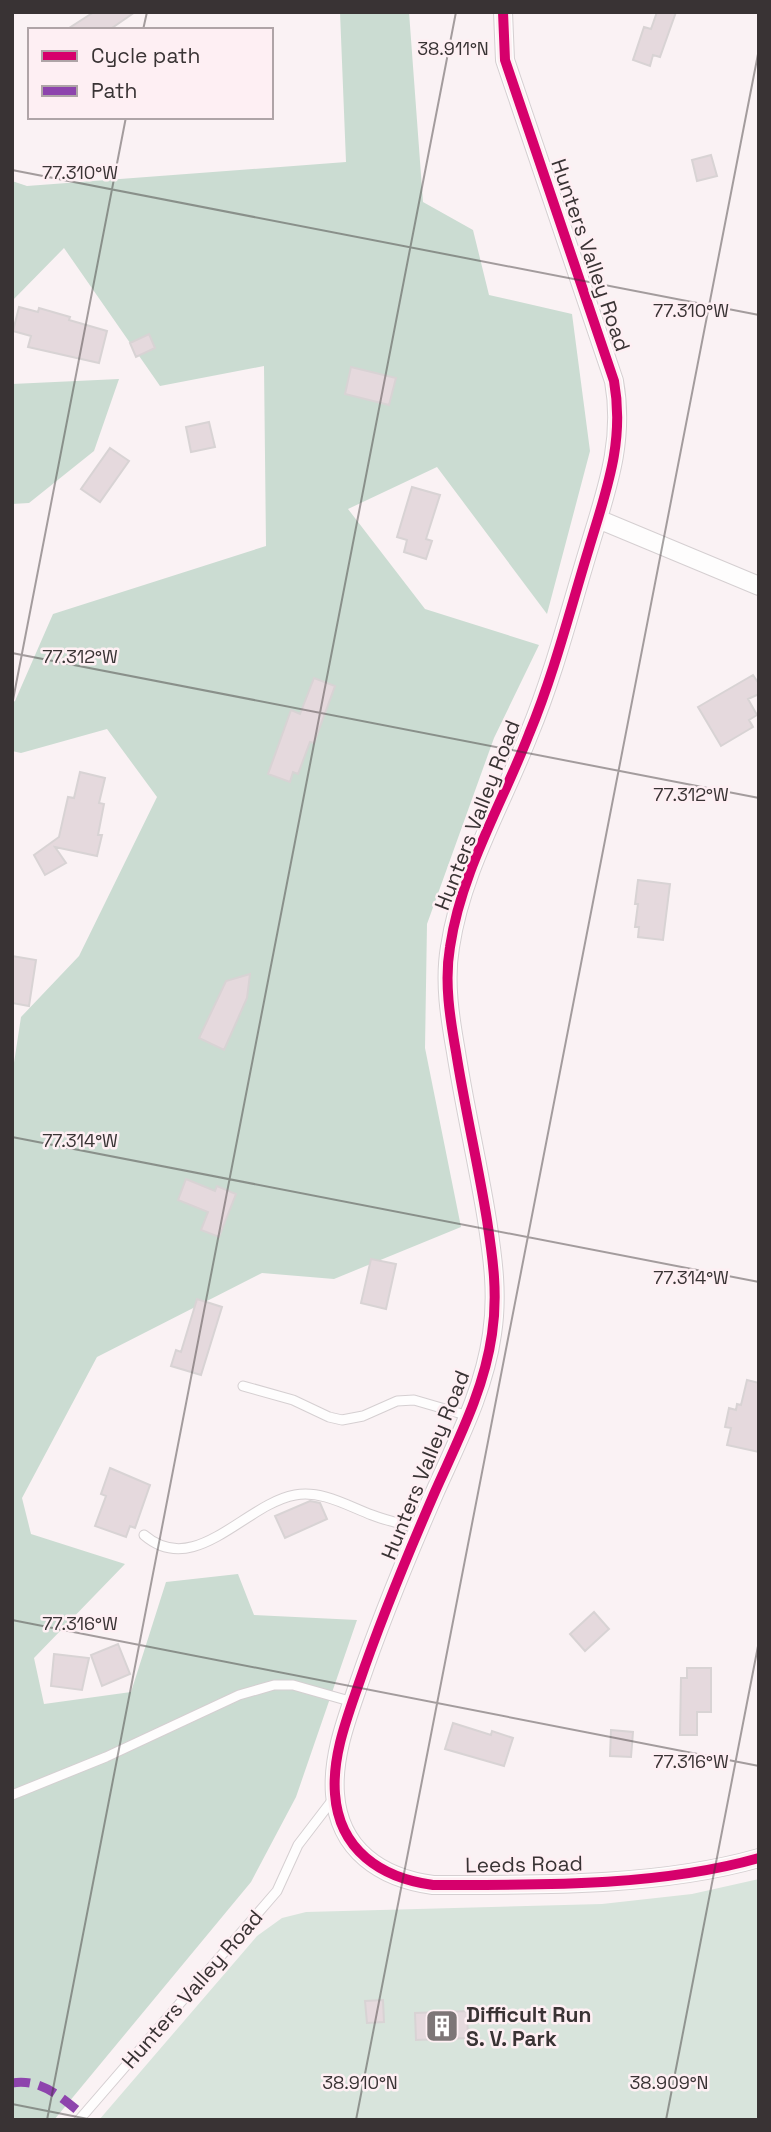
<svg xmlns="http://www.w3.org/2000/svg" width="771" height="2132" viewBox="0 0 771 2132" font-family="'Space Grotesk',sans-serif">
	<rect width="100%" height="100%" fill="#faf2f4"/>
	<path fill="#d8e4dc" d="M 759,1879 L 759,2120 L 99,2120 L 257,1936 L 282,1918 L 306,1912 L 602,1904 L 692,1894 Z"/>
	<path fill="#cbdcd2" d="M 340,12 L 409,12 L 423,202 L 473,230 L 489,295 L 572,314 L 590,451 L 547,614 L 437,467 L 348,509 L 425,609 L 539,645 L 494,738 L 427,924 L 425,1048 L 461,1227 L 334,1279 L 262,1273 L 97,1357 L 22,1498 L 31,1534 L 125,1564 L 34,1658 L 44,1704 L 131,1692 L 166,1582 L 238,1574 L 254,1615 L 357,1620 L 296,1797 L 251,1882 L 54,2120 L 12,2120 L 12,1076 L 21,1017 L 79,956 L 157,797 L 107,729 L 21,753 L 12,751 L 12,703 L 15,701 L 53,614 L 266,546 L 264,366 L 160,386 L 64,248 L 12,301 L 12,181 L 27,186 L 346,162 Z
		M 119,379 L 94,451 L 29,503 L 12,504 L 12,384 Z"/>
	<path fill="#e5d9dd" stroke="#d8d3d4" stroke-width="2" d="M 94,12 L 135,12 L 109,30 L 66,30 Z
		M 657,12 L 676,12 L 660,57 L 653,55 L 650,66 L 633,60 L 644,27 L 651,29 Z
		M 711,155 L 717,176 L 697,181 L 692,160 Z
		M 19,307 L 38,312 L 39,308 L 70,317 L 69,320 L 107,331 L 99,363 L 28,347 L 31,336 L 13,331 Z
		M 149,334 L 155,348 L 136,357 L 130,343 Z
		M 351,367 L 396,378 L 389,405 L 345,394 Z
		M 209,422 L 215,447 L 191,452 L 186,427 Z
		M 110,448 L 129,461 L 100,502 L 81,489 Z
		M 412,487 L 440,495 L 426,539 L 432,541 L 426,559 L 404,552 L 407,540 L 397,537 Z
		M 753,675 L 759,684 L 759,694 L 748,699 L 757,715 L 749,720 L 753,727 L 721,746 L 698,707 Z
		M 314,678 L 335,686 L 314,743 L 310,742 L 298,774 L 293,772 L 290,782 L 268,774 L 291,710 L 300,714 Z
		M 80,772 L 105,778 L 99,803 L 104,804 L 98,835 L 102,835 L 97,856 L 55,847 L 66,863 L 45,875 L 34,855 L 59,837 L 68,797 L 74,798 Z
		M 638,880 L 670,884 L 663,940 L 638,937 L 639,927 L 635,927 L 638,904 L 635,904 Z
		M 12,956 L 36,960 L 29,1006 L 12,1003 Z
		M 250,974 L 247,998 L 224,1050 L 199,1038 L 226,981 Z
		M 186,1179 L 215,1191 L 217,1186 L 236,1194 L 219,1237 L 201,1230 L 208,1212 L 178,1200 Z
		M 371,1259 L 396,1264 L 386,1309 L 361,1303 Z
		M 197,1299 L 222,1307 L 201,1375 L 171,1366 L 176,1350 L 181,1352 Z
		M 747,1380 L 759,1383 L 759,1452 L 727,1445 L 731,1428 L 725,1427 L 729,1408 L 736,1410 L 737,1404 L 741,1405 Z
		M 110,1468 L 150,1485 L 135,1528 L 130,1526 L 126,1537 L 95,1526 L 106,1496 L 101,1494 Z
		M 310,1501 L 320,1503 L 327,1519 L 285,1538 L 275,1516 Z
		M 594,1612 L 609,1629 L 585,1651 L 570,1634 Z
		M 118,1644 L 130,1674 L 102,1686 L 91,1655 Z
		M 54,1654 L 89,1658 L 82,1690 L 51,1686 Z
		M 687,1668 L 711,1668 L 711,1712 L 697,1712 L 697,1735 L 680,1735 L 681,1678 L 687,1678 Z
		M 453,1723 L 491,1735 L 492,1731 L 513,1738 L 504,1766 L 445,1749 Z
		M 611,1730 L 633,1732 L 631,1757 L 610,1756 Z
		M 383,2000 L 384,2022 L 367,2023 L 365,2001 Z
		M 467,2011 L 468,2038 L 416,2040 L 415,2013 Z"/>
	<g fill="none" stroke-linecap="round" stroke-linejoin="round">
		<defs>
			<path id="service" d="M 243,1386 L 293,1400 L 329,1417 L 342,1420 L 363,1416 L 397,1401 L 414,1400 L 469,1416
				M 144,1535 C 195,1579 245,1504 295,1495 C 322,1490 348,1506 372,1515 C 387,1521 404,1524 419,1529
				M 12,1795 L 106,1757 L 239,1695 L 274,1685 L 293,1685 L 353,1702
				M 79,2120 L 277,1891 L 298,1845 L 334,1798"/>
			<path id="minor" d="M 503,12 L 505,60 L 614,381 C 625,442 606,491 589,548 C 570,610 554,674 529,734 C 502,804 461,872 450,947 C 444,982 450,1018 456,1052 C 465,1109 478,1164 487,1220 C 493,1259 498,1295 492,1334 C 484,1391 457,1442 434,1494 C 407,1556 381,1619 359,1683 C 347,1718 332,1756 335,1794 C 339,1850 381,1878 433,1885 C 538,1885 657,1887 759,1858
				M 598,519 L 759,586"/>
		</defs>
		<use href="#service" stroke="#d5cfd1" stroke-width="11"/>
		<use href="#minor" stroke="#d5cfd1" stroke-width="20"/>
		<use href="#service" stroke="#fefdfd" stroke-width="9"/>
		<use href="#minor" stroke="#fefdfd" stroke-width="18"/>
		<path stroke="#8e44ad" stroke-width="9" stroke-dasharray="18 9" stroke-linecap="butt" d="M 12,2083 C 41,2078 62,2098 83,2115"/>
		<defs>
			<path id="cycleway" d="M 503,12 L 505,60 L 614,381 C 625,442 606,491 589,548 C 570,610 554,674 529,734 C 502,804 461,872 450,947 C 444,982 450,1018 456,1052 C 465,1109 478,1164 487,1220 C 493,1259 498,1295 492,1334 C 484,1391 457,1442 434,1494 C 407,1556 381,1619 359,1683 C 347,1718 332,1756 335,1794 C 339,1850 381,1878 433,1885 C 538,1885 657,1887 759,1858"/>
		</defs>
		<use href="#cycleway" stroke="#feeff3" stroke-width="15"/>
		<use href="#cycleway" stroke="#d6006c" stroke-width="10"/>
	</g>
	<path fill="none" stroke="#393334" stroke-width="2" stroke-opacity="0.45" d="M 143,30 L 147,12M 12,170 L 759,315M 12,653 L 759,798M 12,705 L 126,117M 12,1137 L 759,1282M 12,1620 L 759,1766M 12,2104 L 93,2120M 47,2120 L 456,12M 356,2120 L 759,49M 666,2120 L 759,1641"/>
	<defs>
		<symbol id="building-square" viewBox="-11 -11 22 22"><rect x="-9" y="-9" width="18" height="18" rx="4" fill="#7d7677" stroke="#feeff3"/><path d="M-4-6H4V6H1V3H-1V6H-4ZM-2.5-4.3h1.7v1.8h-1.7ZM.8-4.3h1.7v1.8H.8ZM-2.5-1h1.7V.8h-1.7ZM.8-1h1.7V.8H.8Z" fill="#fff"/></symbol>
	</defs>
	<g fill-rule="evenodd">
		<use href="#building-square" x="423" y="2007" width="38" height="38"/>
	</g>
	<g text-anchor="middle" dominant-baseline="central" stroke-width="5" stroke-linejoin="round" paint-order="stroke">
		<g font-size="21" fill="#393334" stroke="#feeff3">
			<text transform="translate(591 255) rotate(71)">Hunters Valley Road</text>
			<text transform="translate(477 815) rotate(-69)">Hunters Valley Road</text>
			<text transform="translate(425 1465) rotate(-68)">Hunters Valley Road</text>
			<text transform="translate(524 1864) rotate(-1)">Leeds Road</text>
			<text transform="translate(192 1989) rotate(-49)">Hunters Valley Road</text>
		</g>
		<g font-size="21" font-weight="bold" fill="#393334" stroke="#feeff3" text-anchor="start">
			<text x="466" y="2014">Difficult Run<tspan x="466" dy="24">S. V. Park</tspan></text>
		</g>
	</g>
	<g font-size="18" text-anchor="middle" fill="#393334" stroke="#feeff3" stroke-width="5" stroke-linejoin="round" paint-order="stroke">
		<text x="453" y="55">38.911°N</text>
		<text x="80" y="179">77.310°W</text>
		<text x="691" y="317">77.310°W</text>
		<text x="80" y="663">77.312°W</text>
		<text x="691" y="801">77.312°W</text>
		<text x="80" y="1147">77.314°W</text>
		<text x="691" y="1284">77.314°W</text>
		<text x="80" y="1630">77.316°W</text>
		<text x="691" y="1768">77.316°W</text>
		<text x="360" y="2089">38.910°N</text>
		<text x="669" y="2089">38.909°N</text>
	</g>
	<rect width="771" height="2132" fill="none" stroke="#393334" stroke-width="28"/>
	<rect x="28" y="28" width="245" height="91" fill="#feeff3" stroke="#afa4a7" stroke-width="2"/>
	<rect x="42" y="51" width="35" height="10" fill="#d6006c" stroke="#afa4a7" stroke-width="2"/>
	<text x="91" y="63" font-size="21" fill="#393334">Cycle path</text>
	<rect x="42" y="86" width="35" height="10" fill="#8e44ad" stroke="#afa4a7" stroke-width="2"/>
	<text x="91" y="98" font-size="21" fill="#393334">Path</text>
</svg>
